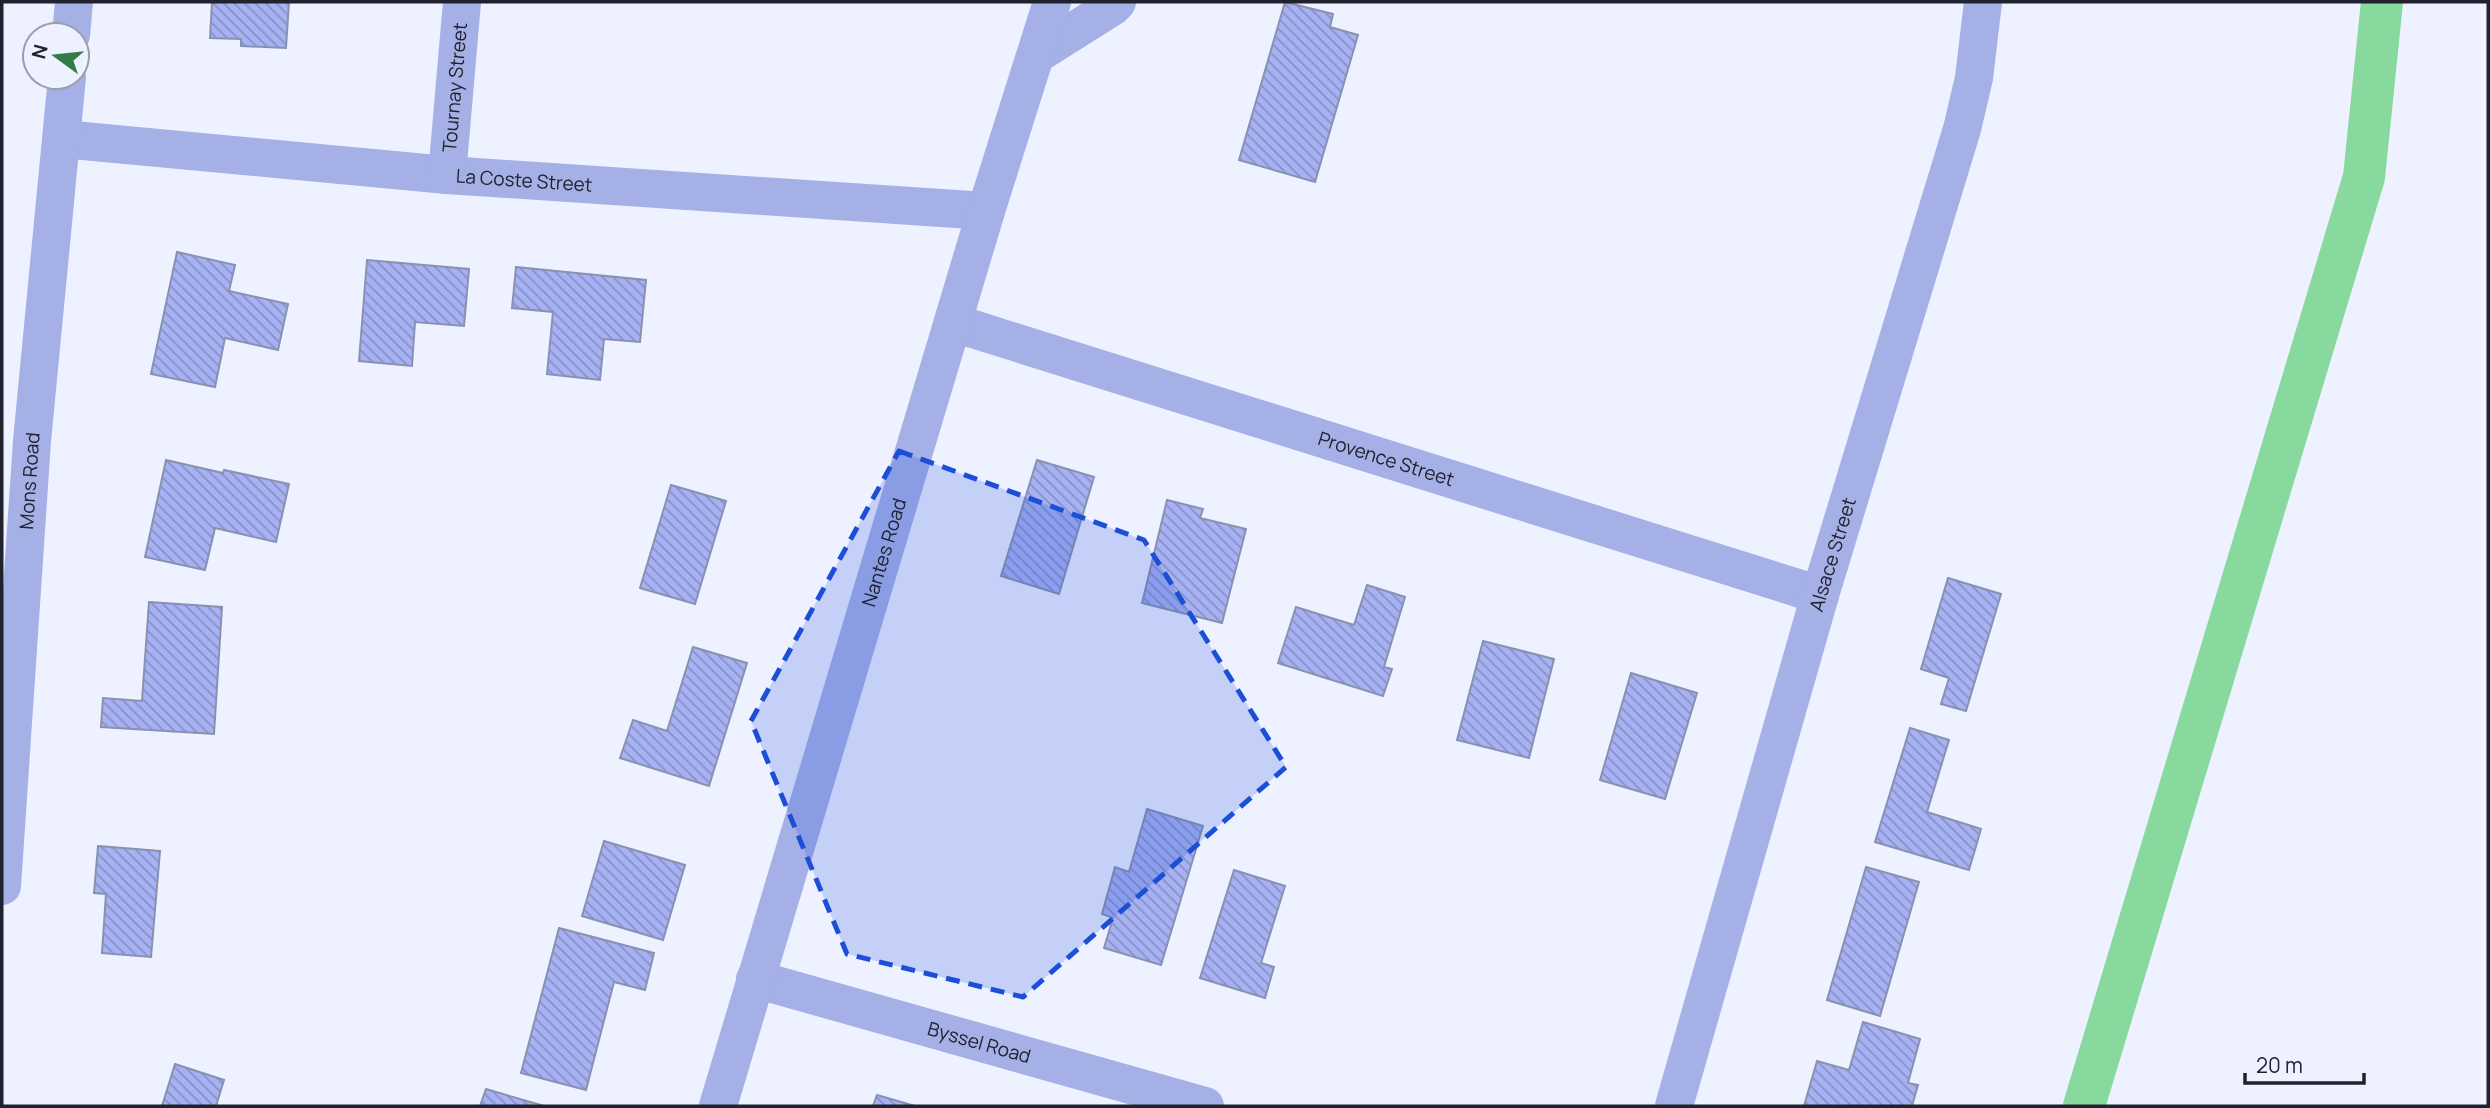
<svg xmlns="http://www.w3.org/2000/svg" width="2490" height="1108" viewBox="0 0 2490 1108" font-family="Manrope,sans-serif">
	<defs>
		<pattern id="building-back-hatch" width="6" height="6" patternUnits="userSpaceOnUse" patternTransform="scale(1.75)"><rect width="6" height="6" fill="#a6b2f3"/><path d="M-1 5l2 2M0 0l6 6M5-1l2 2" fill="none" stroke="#8790c5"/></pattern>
	</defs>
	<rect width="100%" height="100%" fill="#eef1ff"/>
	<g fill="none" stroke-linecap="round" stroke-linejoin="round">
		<path stroke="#88d99d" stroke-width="42" d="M 2084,1106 L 2364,177 L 2382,2"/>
	</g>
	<path fill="url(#building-back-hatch)" stroke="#8a91b0" stroke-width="2" d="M 212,2 L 289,2 L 286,48 L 241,46 L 241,39 L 210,38 Z
		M 1285,2 L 1333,14 L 1330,27 L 1358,35 L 1315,182 L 1239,160 Z
		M 177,252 L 235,265 L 229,291 L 288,304 L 278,350 L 225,338 L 215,387 L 151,374 Z
		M 367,260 L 469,269 L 464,326 L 415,322 L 412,366 L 359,361 Z
		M 516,267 L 646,280 L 640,342 L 604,339 L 600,380 L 547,374 L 553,312 L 512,308 Z
		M 166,460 L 223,473 L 224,470 L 289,484 L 276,542 L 215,528 L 205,570 L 145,557 Z
		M 1037,460 L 1094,477 L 1059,594 L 1001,576 Z
		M 671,485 L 726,501 L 695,604 L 640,588 Z
		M 1167,500 L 1203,509 L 1200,518 L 1246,529 L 1222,623 L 1142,603 Z
		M 1948,578 L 2001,594 L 1966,711 L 1941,704 L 1949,678 L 1921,669 Z
		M 1367,585 L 1405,597 L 1384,667 L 1392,669 L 1383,696 L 1278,663 L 1296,607 L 1354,625 Z
		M 149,602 L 222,607 L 214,734 L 101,727 L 103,698 L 142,701 Z
		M 1483,641 L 1554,659 L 1529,758 L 1457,740 Z
		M 693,647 L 747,663 L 709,786 L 620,758 L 633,720 L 667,731 Z
		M 1631,673 L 1697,693 L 1665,799 L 1600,780 Z
		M 1910,728 L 1949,740 L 1927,812 L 1981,829 L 1969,870 L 1875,842 Z
		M 1147,809 L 1203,826 L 1161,965 L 1104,948 L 1113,918 L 1102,914 L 1115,867 L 1129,872 Z
		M 604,841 L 685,865 L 663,940 L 582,916 Z
		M 98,846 L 160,851 L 151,957 L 102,953 L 106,894 L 94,893 Z
		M 1866,867 L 1919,882 L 1880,1016 L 1827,1000 Z
		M 1234,870 L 1285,886 L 1261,963 L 1274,967 L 1265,998 L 1200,978 Z
		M 559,928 L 654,953 L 645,990 L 614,982 L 586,1090 L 521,1073 Z
		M 1863,1022 L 1920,1039 L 1908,1083 L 1918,1085 L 1912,1106 L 1804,1106 L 1817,1061 L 1849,1070 Z
		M 175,1064 L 224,1080 L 216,1106 L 162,1106 Z
		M 486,1089 L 544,1106 L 480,1106 Z
		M 877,1095 L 915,1106 L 873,1106 Z"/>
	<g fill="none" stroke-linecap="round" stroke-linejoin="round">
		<g stroke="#a5b0e6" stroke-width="38">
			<path d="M 71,35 L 74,2"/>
			<path d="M 1036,55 L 1112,7 L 1117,2"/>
			<path id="s1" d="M 62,139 L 447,175 L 986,211"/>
			<path id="s2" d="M 447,175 L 462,2"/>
			<path id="s3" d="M 954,323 L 1820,595"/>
			<path id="s4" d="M 2,886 L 32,441 L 67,77"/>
			<path id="s5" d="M 755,979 L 1205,1106"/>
			<path id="s6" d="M 718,1106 L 986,211 L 1052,2"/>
			<path id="s7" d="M 1674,1106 L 1820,595 L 1962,129 L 1974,78 L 1983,2"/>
		</g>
	</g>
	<path fill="#1d4ed8" fill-opacity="0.2" stroke="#1d4ed8" stroke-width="5" stroke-dasharray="14 9" stroke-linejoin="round" d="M 899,451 L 1144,540 L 1286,767 L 1023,997 L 847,954 L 751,721 Z"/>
	<g text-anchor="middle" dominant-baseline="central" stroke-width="7" stroke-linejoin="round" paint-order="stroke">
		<g font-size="19" fill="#20222e" stroke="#eef1ff">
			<text stroke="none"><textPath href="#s2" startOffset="88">Tournay Street</textPath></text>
			<text stroke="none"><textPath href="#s1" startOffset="464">La Coste Street</textPath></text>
			<text stroke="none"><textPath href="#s3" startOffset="453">Provence Street</textPath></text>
			<text stroke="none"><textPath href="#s4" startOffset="406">Mons Road</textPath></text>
			<text stroke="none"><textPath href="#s6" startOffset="578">Nantes Road</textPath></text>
			<text stroke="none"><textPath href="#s7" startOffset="574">Alsace Street</textPath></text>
			<text stroke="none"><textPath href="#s5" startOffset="233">Byssel Road</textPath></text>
		</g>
	</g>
	<rect width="2490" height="1108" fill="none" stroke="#20222e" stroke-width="7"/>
	<g transform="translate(56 56) rotate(285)"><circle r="33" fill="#eef1ff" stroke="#9c9eab" stroke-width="2"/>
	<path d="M0-5L12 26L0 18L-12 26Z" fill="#327c49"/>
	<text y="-10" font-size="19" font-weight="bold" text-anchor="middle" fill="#20222e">N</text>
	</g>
	<path d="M2245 1073v10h119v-10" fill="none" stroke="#20222e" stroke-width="3.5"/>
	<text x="2256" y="1073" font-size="21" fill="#20222e" stroke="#eef1ff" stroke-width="5" paint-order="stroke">20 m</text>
</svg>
